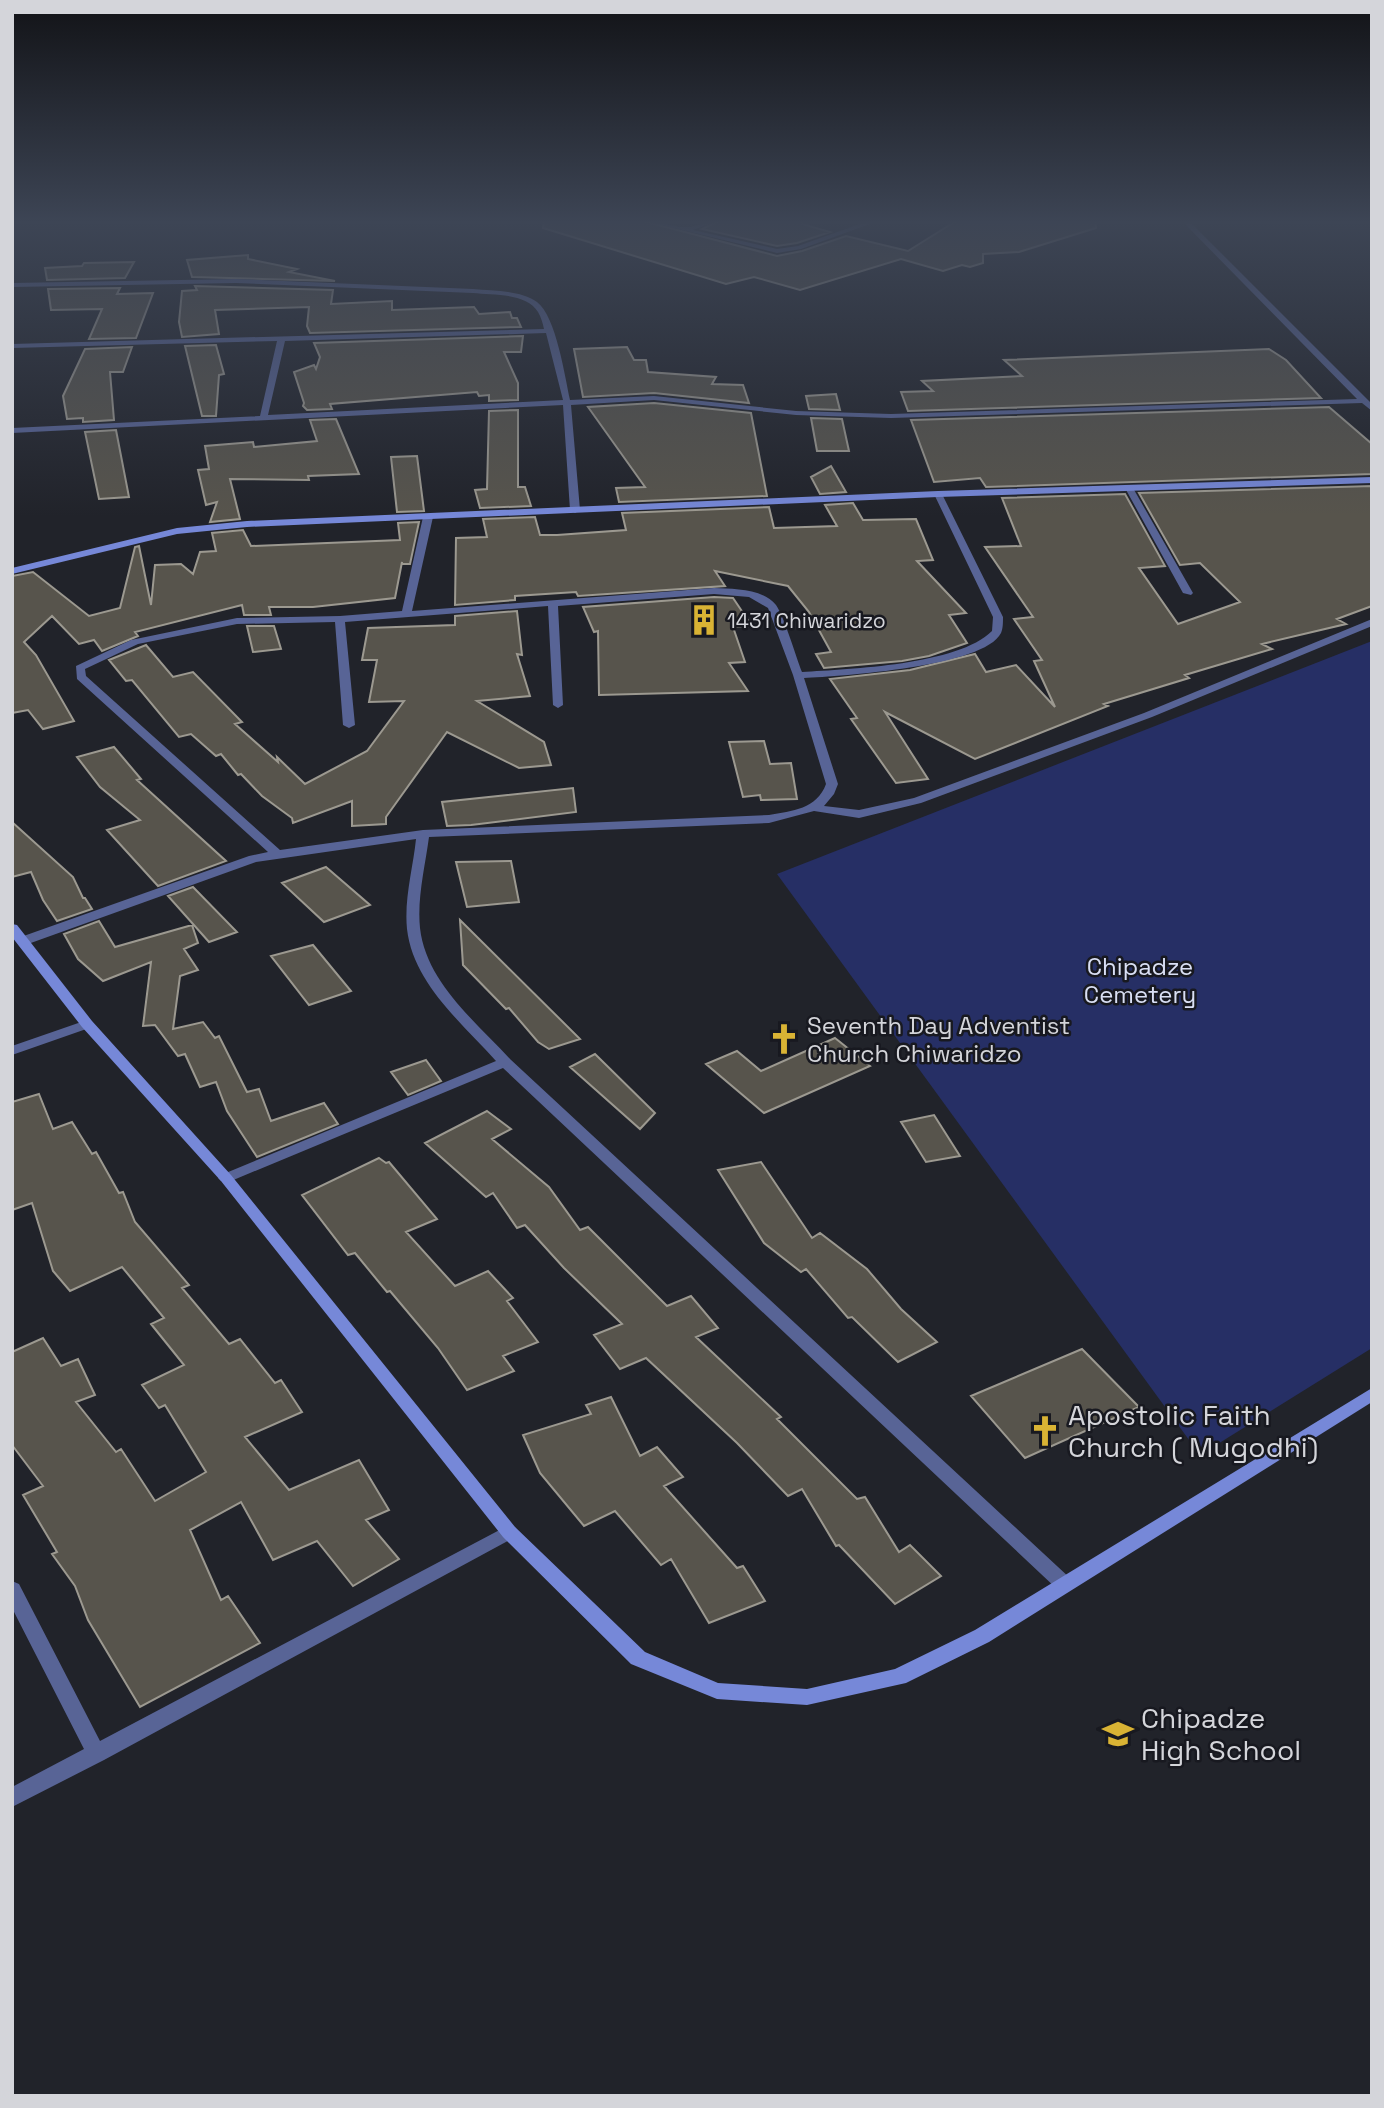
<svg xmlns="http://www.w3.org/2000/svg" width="1384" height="2108" viewBox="0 0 1384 2108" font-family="'Space Grotesk',sans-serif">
	<rect width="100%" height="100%" fill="#21232a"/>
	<path fill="#262f65" d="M 1372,641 L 1372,1348 L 1200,1455 L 777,874 Z"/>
	<path fill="#57544c" stroke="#9c9990" stroke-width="2" d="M 544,221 L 643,221 L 777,256 L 802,251 L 846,236 L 908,251 L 956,221 L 1095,221 L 1096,228 L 1019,252 L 983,254 L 983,263 L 970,267 L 962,265 L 943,271 L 901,259 L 800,290 L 754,277 L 726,284 L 543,228 Z
		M 719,221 L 802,221 L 802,224 L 830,232 L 797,243 L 777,246 L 702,229 Z
		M 248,255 L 248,259 L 297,269 L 289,272 L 335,281 L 192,277 L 187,260 Z
		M 134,262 L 125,278 L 47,280 L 45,268 L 82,266 L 84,263 Z
		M 195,286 L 333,290 L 331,304 L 392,301 L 392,310 L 474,307 L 479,314 L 510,312 L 512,318 L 517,318 L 521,327 L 310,333 L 307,326 L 309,307 L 215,310 L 219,334 L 182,337 L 179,322 L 182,291 L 197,290 Z
		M 120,288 L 117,294 L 153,293 L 136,338 L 89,339 L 102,309 L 51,310 L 48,289 Z
		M 523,336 L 521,352 L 504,352 L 518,383 L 518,400 L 489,401 L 489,395 L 479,396 L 477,392 L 330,404 L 332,409 L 307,410 L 303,406 L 304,403 L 294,372 L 314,365 L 316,369 L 320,357 L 314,343 Z
		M 216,345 L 224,374 L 219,375 L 216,416 L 202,416 L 185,346 Z
		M 132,347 L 123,372 L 110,372 L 114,420 L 83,422 L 83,418 L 67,419 L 63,396 L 85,349 Z
		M 627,347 L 634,360 L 646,360 L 648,372 L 716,377 L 712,384 L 743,385 L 749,403 L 654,393 L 583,397 L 574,349 Z
		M 1269,349 L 1286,360 L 1321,398 L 908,411 L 901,392 L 933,391 L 922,381 L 1022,376 L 1004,360 Z
		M 836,394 L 840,410 L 809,409 L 806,396 Z
		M 654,403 L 751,413 L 767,496 L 619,502 L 616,488 L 645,487 L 588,407 Z
		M 1329,407 L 1372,444 L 1372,474 L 986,487 L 980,478 L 934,482 L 911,420 Z
		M 518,410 L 518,487 L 525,487 L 531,506 L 480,508 L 475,490 L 487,489 L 489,411 Z
		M 811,418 L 842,419 L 849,451 L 817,451 Z
		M 336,419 L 359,474 L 308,476 L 309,480 L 230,479 L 240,519 L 210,522 L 217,502 L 206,505 L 198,470 L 209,469 L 205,446 L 253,442 L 254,447 L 317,441 L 310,420 Z
		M 116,430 L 129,497 L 99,499 L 85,432 Z
		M 417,456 L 424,511 L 397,512 L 391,457 Z
		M 831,466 L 846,492 L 820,494 L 811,477 Z
		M 1372,486 L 1372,606 L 1337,619 L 1346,624 L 1262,644 L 1272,649 L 1185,675 L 1189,678 L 1104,704 L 1108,706 L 975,759 L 885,712 L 928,779 L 896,783 L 851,719 L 857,718 L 830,679 L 910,670 L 975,654 L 986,672 L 1016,665 L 1055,707 L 1034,661 L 1042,660 L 1014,619 L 1033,617 L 985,547 L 1021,546 L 1002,498 L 1125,494 L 1165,566 L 1139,568 L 1178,624 L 1240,602 L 1200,563 L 1180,565 L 1139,493 Z
		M 853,503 L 863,520 L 916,519 L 933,560 L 917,561 L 966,613 L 949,615 L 967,643 L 929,656 L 902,661 L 824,668 L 816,654 L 831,652 L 809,612 L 788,586 L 715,571 L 725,586 L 578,596 L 576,592 L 515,596 L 515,600 L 455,605 L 456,538 L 487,537 L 483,519 L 535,517 L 540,535 L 557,535 L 626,530 L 622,513 L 769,507 L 774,528 L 837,526 L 825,505 Z
		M 419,522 L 410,564 L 402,564 L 402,562 L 395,598 L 313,607 L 269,607 L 271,615 L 244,615 L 242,605 L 135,632 L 138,636 L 102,651 L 94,640 L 79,644 L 52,616 L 24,642 L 36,655 L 74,721 L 43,729 L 28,710 L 12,713 L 12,576 L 33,572 L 89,616 L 120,608 L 135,547 L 139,546 L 151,605 L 155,565 L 181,564 L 193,574 L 200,552 L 216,551 L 212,533 L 243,530 L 251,546 L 400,540 L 398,523 Z
		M 714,597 L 733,598 L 752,626 L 733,627 L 745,662 L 729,663 L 748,691 L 599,695 L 598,631 L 594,632 L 583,607 Z
		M 517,611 L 522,655 L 517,654 L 530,696 L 477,701 L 544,742 L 551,765 L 519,768 L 447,732 L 386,817 L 386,824 L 352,826 L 352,801 L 293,823 L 292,818 L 262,796 L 241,774 L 238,775 L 221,754 L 216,756 L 191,734 L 179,737 L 132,680 L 126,681 L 109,660 L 146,645 L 173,677 L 193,672 L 242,722 L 235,724 L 278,762 L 277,757 L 305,784 L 367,751 L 404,701 L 369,702 L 377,660 L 362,660 L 368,628 L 455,625 L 455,616 Z
		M 247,626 L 274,626 L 281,649 L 253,652 Z
		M 764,741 L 770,764 L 791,763 L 797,799 L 761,800 L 760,795 L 743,797 L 729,742 Z
		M 114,747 L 141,779 L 137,780 L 226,861 L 158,886 L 107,830 L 140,820 L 100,787 L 77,757 Z
		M 573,788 L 576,812 L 471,825 L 447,826 L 442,802 Z
		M 12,822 L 73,877 L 83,898 L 85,898 L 92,909 L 57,921 L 43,900 L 31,872 L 12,877 Z
		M 511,861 L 519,902 L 467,907 L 456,862 Z
		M 326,867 L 370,905 L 324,922 L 282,883 Z
		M 193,887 L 237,932 L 209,942 L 168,896 Z
		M 460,920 L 580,1039 L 549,1049 L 538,1042 L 509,1008 L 506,1009 L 463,965 Z
		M 99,921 L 115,947 L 192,925 L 198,943 L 184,949 L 198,970 L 180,976 L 173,1029 L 203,1022 L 215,1038 L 219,1036 L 247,1092 L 259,1089 L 271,1121 L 324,1103 L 338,1124 L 257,1157 L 227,1111 L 216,1082 L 200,1087 L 185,1054 L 178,1056 L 155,1025 L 143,1026 L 151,962 L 103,981 L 78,959 L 64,934 Z
		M 313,945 L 351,991 L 309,1005 L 271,956 Z
		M 835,1038 L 870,1066 L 764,1113 L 706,1064 L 737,1051 L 761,1071 Z
		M 595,1054 L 655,1113 L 640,1129 L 570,1067 Z
		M 426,1060 L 441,1081 L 408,1095 L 391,1072 Z
		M 39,1094 L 53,1129 L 72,1122 L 92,1154 L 96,1152 L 119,1193 L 123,1192 L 135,1222 L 189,1285 L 182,1288 L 229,1344 L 240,1339 L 275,1383 L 281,1380 L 302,1412 L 245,1437 L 289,1490 L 359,1460 L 389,1510 L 366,1520 L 399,1559 L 353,1586 L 317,1541 L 273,1560 L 241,1502 L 190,1530 L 221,1600 L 228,1596 L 260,1643 L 140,1707 L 88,1620 L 75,1586 L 52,1554 L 57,1552 L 23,1495 L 43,1486 L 12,1445 L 12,1352 L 43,1338 L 61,1366 L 78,1359 L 95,1395 L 76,1402 L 116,1452 L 121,1449 L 155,1501 L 206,1472 L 165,1405 L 159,1408 L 142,1385 L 184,1365 L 151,1324 L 164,1318 L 122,1267 L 70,1291 L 53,1271 L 32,1203 L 12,1210 L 12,1102 Z
		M 487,1111 L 511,1129 L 492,1139 L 549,1187 L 580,1230 L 588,1227 L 667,1306 L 691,1296 L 718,1328 L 696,1337 L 781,1417 L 777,1419 L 857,1499 L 865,1497 L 899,1552 L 910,1545 L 941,1576 L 895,1604 L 839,1545 L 836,1546 L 802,1489 L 788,1496 L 737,1443 L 646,1358 L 620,1369 L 594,1335 L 622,1324 L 564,1268 L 525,1225 L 517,1228 L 493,1193 L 486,1197 L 425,1143 Z
		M 934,1115 L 960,1156 L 926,1162 L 901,1122 Z
		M 379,1158 L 386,1163 L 389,1162 L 437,1219 L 406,1232 L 455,1286 L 488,1271 L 513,1298 L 507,1301 L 538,1342 L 503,1356 L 514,1371 L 467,1390 L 438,1348 L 390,1291 L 387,1292 L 355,1253 L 348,1255 L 302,1195 Z
		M 761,1162 L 812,1238 L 820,1233 L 867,1269 L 901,1309 L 937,1342 L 898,1362 L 852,1317 L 848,1318 L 806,1269 L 801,1272 L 764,1243 L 718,1170 Z
		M 1082,1349 L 1139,1407 L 1025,1458 L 971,1396 Z
		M 611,1397 L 640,1456 L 657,1447 L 683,1477 L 664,1486 L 737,1568 L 743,1566 L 765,1601 L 709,1623 L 671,1559 L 661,1565 L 615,1511 L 584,1526 L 540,1473 L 523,1435 L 591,1414 L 586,1405 Z"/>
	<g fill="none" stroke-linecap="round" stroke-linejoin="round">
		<path fill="#586496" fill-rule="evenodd" d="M 645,221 C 659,221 671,227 684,227 C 695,228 706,221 717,221 L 693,230 L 777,249 L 798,246 L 868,221 L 878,221 L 801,249 L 777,253 Z
			M 1182,221 L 1189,221 L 1372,404 L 1372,411 L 1362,403 L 891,418 L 796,415 L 654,400 L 571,405 L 580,510 L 575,513 L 570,510 L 563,405 L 12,433 L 12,428 L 260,416 L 277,341 L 12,348 L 12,344 L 544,329 C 543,324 541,317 538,312 C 527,293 493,295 473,293 L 236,283 L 12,287 L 12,283 L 236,279 L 473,289 C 493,291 520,290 537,302 C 556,316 565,377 570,400 L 654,396 L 796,411 L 891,414 L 1357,399 ZM 546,333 L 563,400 L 268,415 L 285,341 Z
			M 1129,485 L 1133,488 L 1193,593 L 1191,595 L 1183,593 L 1125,488 Z
			M 938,491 L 942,494 L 1003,617 C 1003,622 1003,629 1001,633 C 984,667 841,676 804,678 L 838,784 L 834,794 L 824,806 L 859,810 L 914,798 L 1144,713 L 1372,619 L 1372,626 L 1152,717 L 921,803 L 859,818 L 814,811 L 769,823 L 429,837 C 425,867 417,898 420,928 C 426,982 476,1022 510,1059 L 1071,1579 L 1073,1584 L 1071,1589 L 1064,1592 L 1057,1589 L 503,1068 L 231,1181 L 221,1181 L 218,1178 L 221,1175 L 496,1061 C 462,1023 413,983 407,929 C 404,899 413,868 416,839 L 256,862 L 28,944 L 18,944 L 17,941 L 18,938 L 249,856 L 268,852 L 77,679 L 76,666 L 131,640 L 237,618 L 340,616 L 402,611 L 423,517 L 428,514 L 433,517 L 412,611 L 714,588 C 733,589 762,588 776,605 C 784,616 796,657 802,672 C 850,669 958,665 992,631 L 993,617 L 934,494 ZM 714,594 L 749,597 L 768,608 L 793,675 L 826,784 C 817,809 792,811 769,815 L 423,830 L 280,850 L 86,676 L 85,669 L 138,644 L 237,624 L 335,622 L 343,725 L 349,728 L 355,725 L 345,622 L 548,606 L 553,705 L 558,708 L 563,705 L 558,606 Z
			M 87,1020 L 94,1024 L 92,1027 L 12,1055 L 12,1046 Z
			M 509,1525 L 515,1527 L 518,1532 L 515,1537 L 104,1760 L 12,1807 L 12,1787 L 84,1749 L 12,1608 L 12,1581 L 19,1584 L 100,1741 Z"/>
		<path fill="#7688d8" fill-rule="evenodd" d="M 1372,477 L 1372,483 L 938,497 L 247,527 L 177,534 L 12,574 L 12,568 L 177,528 L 247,521 L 938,491 Z
			M 12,924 L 17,925 L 92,1021 L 231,1175 L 515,1527 L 645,1652 L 718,1683 L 807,1689 L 895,1669 L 975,1630 L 1372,1388 L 1372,1402 L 989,1642 L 906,1683 L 807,1705 L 717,1699 L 631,1664 L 503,1537 L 221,1181 L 82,1027 L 12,937 Z"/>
	</g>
	<linearGradient id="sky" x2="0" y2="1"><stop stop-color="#121317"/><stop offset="0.43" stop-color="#3d4555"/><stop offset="1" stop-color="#3d4555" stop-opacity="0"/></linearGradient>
	<rect width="1384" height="516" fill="url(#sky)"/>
	<defs>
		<symbol id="building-bare" viewBox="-9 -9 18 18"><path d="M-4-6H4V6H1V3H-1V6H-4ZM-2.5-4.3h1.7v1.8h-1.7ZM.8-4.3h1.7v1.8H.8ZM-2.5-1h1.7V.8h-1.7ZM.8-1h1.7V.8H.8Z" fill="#d9b334" stroke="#181920" stroke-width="2.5" paint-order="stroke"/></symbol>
		<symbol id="church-bare" viewBox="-9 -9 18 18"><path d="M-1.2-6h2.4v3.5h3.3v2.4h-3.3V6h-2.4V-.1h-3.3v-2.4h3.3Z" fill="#d9b334" stroke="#181920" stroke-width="2.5" paint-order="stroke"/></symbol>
		<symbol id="school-bare" viewBox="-9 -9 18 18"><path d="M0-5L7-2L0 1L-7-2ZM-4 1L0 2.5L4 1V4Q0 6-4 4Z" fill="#d9b334" stroke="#181920" stroke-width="2.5" paint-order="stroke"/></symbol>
	</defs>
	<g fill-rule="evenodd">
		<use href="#building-bare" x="682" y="598" width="44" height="44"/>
		<use href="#church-bare" x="762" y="1017" width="44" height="44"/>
		<use href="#church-bare" x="1023" y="1409" width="44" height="44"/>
		<use href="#school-bare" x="1096" y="1712" width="44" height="44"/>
	</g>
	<g text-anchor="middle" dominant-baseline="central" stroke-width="5" stroke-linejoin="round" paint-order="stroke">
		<g font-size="21" fill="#d4d5da" stroke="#181920" text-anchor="start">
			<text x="727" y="620">1431 Chiwaridzo</text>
		</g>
		<g font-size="24" fill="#d9dff4" stroke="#181920">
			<text x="1140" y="966">Chipadze<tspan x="1140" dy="28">Cemetery</tspan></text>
		</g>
		<g font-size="24" fill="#d4d5da" stroke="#181920" text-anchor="start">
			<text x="807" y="1025">Seventh Day Adventist<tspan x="807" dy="28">Church Chiwaridzo</tspan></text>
		</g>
		<g font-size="28" fill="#d4d5da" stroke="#181920" text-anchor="start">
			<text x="1068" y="1415">Apostolic Faith<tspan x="1068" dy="32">Church ( Mugodhi)</tspan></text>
			<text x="1141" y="1718">Chipadze<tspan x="1141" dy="32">High School</tspan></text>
		</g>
	</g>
	<rect width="1384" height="2108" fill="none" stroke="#d4d5da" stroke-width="28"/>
</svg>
